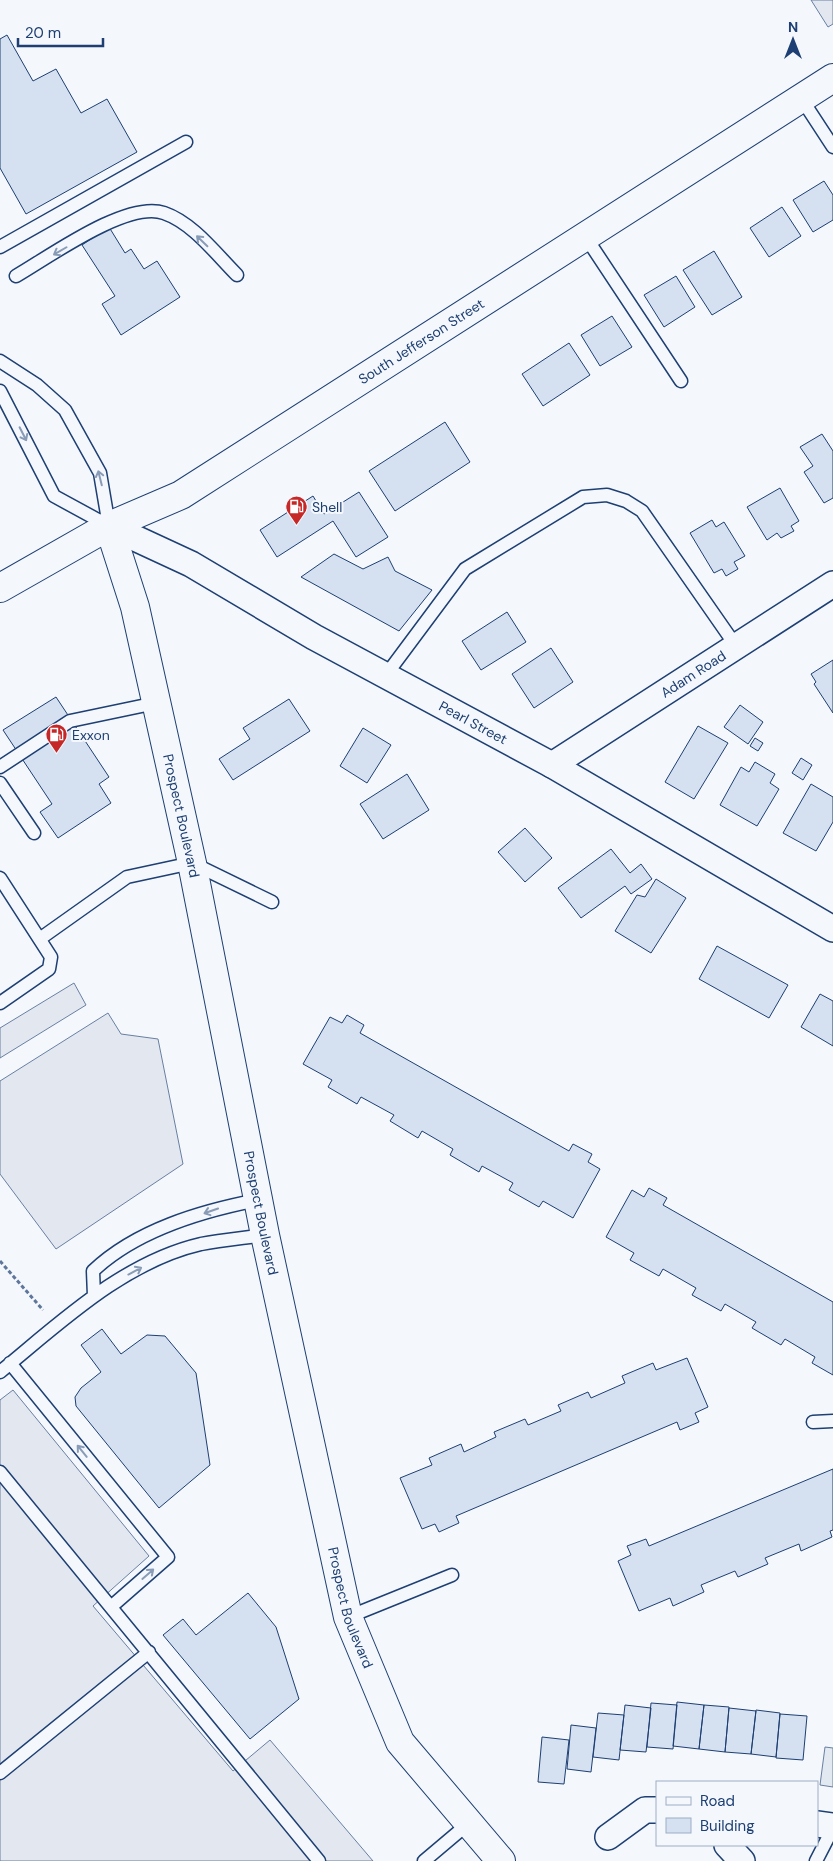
<svg xmlns="http://www.w3.org/2000/svg" width="833" height="1861" viewBox="0 0 833 1861" font-family="'DM Sans',sans-serif">
	<rect width="100%" height="100%" fill="#f4f7fb"/>
	<path fill="#e3e9f0" stroke="#687fa3" d="M 825,1747 L 833,1748 L 833,1787 L 820,1785 Z"/>
	<path fill="#e3e8f0" stroke="#687fa3" d="M 811,0 L 833,0 L 833,24 L 828,27 Z
		M 74,983 L 86,1005 L 0,1058 L 0,1028 Z
		M 108,1013 L 121,1034 L 158,1039 L 183,1164 L 56,1249 L 0,1174 L 0,1081 Z
		M 13,1390 L 149,1556 L 93,1606 L 233,1771 L 270,1740 L 373,1861 L 0,1861 L 0,1400 Z"/>
	<path fill="#d5e0f0" stroke="#1d3f73" d="M 7,35 L 33,81 L 56,69 L 81,113 L 107,99 L 137,152 L 26,214 L 0,168 L 0,39 Z
		M 824,181 L 833,195 L 833,220 L 813,232 L 793,200 Z
		M 782,207 L 801,236 L 769,257 L 750,228 Z
		M 109,227 L 125,253 L 131,249 L 144,269 L 157,261 L 180,297 L 121,335 L 102,304 L 115,296 L 82,245 Z
		M 714,251 L 742,297 L 712,315 L 683,270 Z
		M 676,276 L 695,307 L 664,327 L 644,295 Z
		M 612,316 L 632,347 L 600,366 L 581,335 Z
		M 569,343 L 590,375 L 543,406 L 522,374 Z
		M 445,422 L 470,462 L 395,511 L 369,471 Z
		M 822,434 L 833,451 L 833,498 L 824,503 L 804,472 L 813,466 L 800,447 Z
		M 780,488 L 799,521 L 791,526 L 794,531 L 781,538 L 777,533 L 767,540 L 747,507 Z
		M 359,492 L 388,537 L 356,557 L 333,521 L 277,557 L 260,530 L 313,496 L 324,514 Z
		M 712,520 L 716,527 L 724,522 L 745,556 L 734,562 L 738,569 L 726,576 L 722,569 L 714,573 L 690,533 Z
		M 334,554 L 363,569 L 388,557 L 395,571 L 432,590 L 399,631 L 301,577 Z
		M 507,612 L 526,642 L 481,670 L 462,641 Z
		M 551,648 L 573,682 L 534,708 L 512,674 Z
		M 833,660 L 833,713 L 814,684 L 816,682 L 811,674 Z
		M 56,697 L 109,777 L 99,784 L 111,803 L 58,838 L 40,812 L 52,804 L 3,730 Z
		M 289,699 L 310,731 L 233,780 L 219,759 L 250,739 L 243,728 Z
		M 740,705 L 763,722 L 748,744 L 724,727 Z
		M 698,726 L 728,743 L 694,799 L 665,782 Z
		M 363,728 L 391,745 L 367,783 L 340,766 Z
		M 755,738 L 763,743 L 758,751 L 750,746 Z
		M 801,758 L 812,765 L 803,780 L 792,773 Z
		M 755,762 L 775,774 L 770,783 L 779,789 L 757,826 L 720,805 L 741,767 L 749,772 Z
		M 407,774 L 429,810 L 383,839 L 360,804 Z
		M 811,784 L 833,797 L 833,822 L 816,851 L 783,833 Z
		M 525,828 L 552,858 L 525,882 L 498,852 Z
		M 611,849 L 630,873 L 641,864 L 652,879 L 631,894 L 625,886 L 581,918 L 558,888 Z
		M 656,879 L 686,898 L 651,953 L 615,931 L 637,895 L 645,897 Z
		M 717,946 L 788,985 L 769,1018 L 699,979 Z
		M 820,994 L 833,1001 L 833,1046 L 801,1027 Z
		M 347,1015 L 364,1025 L 360,1033 L 569,1151 L 573,1144 L 592,1154 L 588,1162 L 600,1169 L 573,1218 L 543,1201 L 539,1207 L 509,1190 L 513,1183 L 482,1166 L 479,1172 L 450,1155 L 453,1149 L 422,1131 L 418,1138 L 390,1121 L 394,1115 L 361,1097 L 357,1104 L 328,1087 L 332,1080 L 303,1064 L 330,1017 L 342,1023 Z
		M 649,1188 L 667,1198 L 663,1205 L 833,1302 L 833,1375 L 812,1363 L 815,1357 L 785,1339 L 781,1345 L 752,1328 L 756,1322 L 725,1304 L 721,1311 L 692,1295 L 696,1288 L 663,1269 L 659,1276 L 630,1260 L 634,1253 L 606,1237 L 632,1190 L 644,1197 Z
		M 102,1329 L 121,1354 L 147,1335 L 165,1336 L 196,1373 L 210,1465 L 159,1508 L 76,1406 L 75,1397 L 81,1388 L 101,1372 L 81,1345 Z
		M 687,1358 L 708,1407 L 695,1413 L 699,1422 L 680,1430 L 677,1422 L 456,1516 L 459,1523 L 439,1532 L 435,1524 L 422,1529 L 400,1478 L 432,1465 L 429,1458 L 461,1444 L 464,1452 L 496,1437 L 494,1432 L 525,1419 L 528,1425 L 561,1411 L 558,1405 L 588,1392 L 591,1398 L 625,1383 L 622,1376 L 653,1363 L 656,1370 Z
		M 833,1469 L 833,1530 L 830,1531 L 832,1537 L 801,1551 L 799,1544 L 765,1558 L 768,1564 L 738,1577 L 735,1571 L 701,1585 L 704,1592 L 673,1606 L 670,1598 L 639,1611 L 618,1561 L 631,1555 L 627,1546 L 646,1539 L 649,1546 Z
		M 248,1593 L 276,1627 L 299,1699 L 250,1739 L 163,1635 L 183,1619 L 196,1635 Z
		M 677,1702 L 704,1705 L 699,1749 L 673,1746 Z
		M 651,1703 L 677,1705 L 673,1749 L 647,1747 Z
		M 625,1705 L 651,1708 L 646,1752 L 620,1750 Z
		M 704,1705 L 729,1707 L 725,1752 L 699,1749 Z
		M 729,1708 L 756,1711 L 751,1754 L 725,1752 Z
		M 756,1710 L 780,1713 L 776,1757 L 751,1754 Z
		M 598,1713 L 624,1715 L 619,1760 L 593,1757 Z
		M 780,1714 L 807,1716 L 803,1760 L 776,1758 Z
		M 571,1725 L 596,1728 L 591,1772 L 567,1769 Z
		M 542,1737 L 569,1740 L 564,1784 L 538,1782 Z"/>
	<g fill="none" stroke-linecap="round" stroke-linejoin="round">
		<defs>
			<path id="service" d="M 801,98 L 833,147
				M 585,236 L 681,381
				M 0,247 L 186,142
				M 16,276 C 49,257 127,200 164,213 C 193,223 216,254 237,275
				M 0,361 L 37,385 L 65,410 L 100,473 L 109,526
				M 0,391 L 54,496 L 109,526
				M 386,675 L 465,569 L 583,497 L 607,495 L 626,501 L 642,511 L 736,646
				M 0,767 L 70,721 L 156,703
				M 0,783 L 34,833
				M 0,878 L 51,957 L 49,969 L 0,1003
				M 41,938 L 127,877 L 192,863 L 272,902
				M 94,1296 L 93,1271 C 136,1230 201,1211 258,1200
				M 10,1363 L 168,1557 L 112,1606
				M 0,1372 C 60,1323 123,1262 201,1244 C 222,1240 244,1238 265,1235
				M 813,1422 L 833,1421
				M 0,1472 L 319,1861
				M 348,1617 L 452,1575
				M 0,1773 L 149,1652
				M 424,1861 L 469,1823
				M 816,1861 L 833,1828"/>
			<g id="minor">
				<path id="s1" d="M 109,526 L 191,564 L 314,637 L 552,765 L 833,929"/>
				<path id="s2" d="M 552,765 L 833,584"/>
				<path d="M 817,1824 L 833,1826"/>
				<path d="M 608,1837 L 645,1810 L 657,1810"/>
				<path d="M 727,1845 L 742,1861"/>
			</g>
			<g id="tertiary">
				<path id="s3" d="M 109,526 L 135,607 L 192,863 L 265,1235 L 348,1617 L 400,1742 L 501,1861"/>
			</g>
			<g id="primary">
				<path id="s4" d="M 0,588 L 109,526 L 181,495 L 833,78"/>
			</g>
		</defs>
		<use href="#service" stroke="#1d3f73" stroke-width="15"/>
		<use href="#minor" stroke="#1d3f73" stroke-width="28"/>
		<use href="#tertiary" stroke="#1d3f73" stroke-width="30"/>
		<use href="#primary" stroke="#1d3f73" stroke-width="30"/>
		<path stroke="#5e769c" stroke-width="3" stroke-dasharray="4 2.5" stroke-linecap="butt" d="M 0,1261 L 43,1310"/>
		<use href="#service" stroke="#f4f7fb" stroke-width="12"/>
		<use href="#minor" stroke="#f4f7fb" stroke-width="25"/>
		<use href="#tertiary" stroke="#f4f7fb" stroke-width="28"/>
		<use href="#primary" stroke="#f4f7fb" stroke-width="28"/>
	</g>
	<defs><path id="oneway-shaft" d="M-6 0H5M1.5-3L5.5 0L1.5 3" fill="none" stroke-width="1.6" stroke-linecap="round" stroke-linejoin="round" transform="scale(1.25)"/></defs>
	<g stroke="#889bb7">
		<use href="#oneway-shaft" transform="translate(202 241) rotate(-136)"/>
		<use href="#oneway-shaft" transform="translate(60 251) rotate(150)"/>
		<use href="#oneway-shaft" transform="translate(23 434) rotate(63)"/>
		<use href="#oneway-shaft" transform="translate(100 478) rotate(-104)"/>
		<use href="#oneway-shaft" transform="translate(211 1211) rotate(161)"/>
		<use href="#oneway-shaft" transform="translate(135 1271) rotate(-28)"/>
		<use href="#oneway-shaft" transform="translate(82 1451) rotate(-129)"/>
		<use href="#oneway-shaft" transform="translate(148 1574) rotate(-41)"/>
	</g>
	<defs>
		<symbol id="fuel-pin" viewBox="-11 -11 22 30"><path d="M0 17L-7.5 6A9.5 9.5 0 1 1 7.5 6Z" fill="#c62828" stroke="#f4f7fb"/><path d="M-5.5-6h7V0h2V4h1.3V-2.5L3-4.5l.8-.8L6-3V5H2.5V1h-1V6h-7ZM-4.2-4.7v3.2H.2V-4.7Z" fill="#fff"/></symbol>
	</defs>
	<g fill-rule="evenodd">
		<use href="#fuel-pin" x="284" y="494" width="25" height="34"/>
		<use href="#fuel-pin" x="44" y="722" width="25" height="34"/>
	</g>
	<g text-anchor="middle" dominant-baseline="central" stroke-width="4" stroke-linejoin="round" paint-order="stroke">
		<g font-size="14" fill="#1d3f73" stroke="#f4f7fb">
			<text stroke="none"><textPath href="#s4" startOffset="489">South Jefferson Street</textPath></text>
			<text stroke="none"><textPath href="#s2" startOffset="168">Adam Road</textPath></text>
			<text stroke="none"><textPath href="#s1" startOffset="414">Pearl Street</textPath></text>
			<text stroke="none"><textPath href="#s3" startOffset="299">Prospect Boulevard</textPath></text>
			<text stroke="none"><textPath href="#s3" startOffset="704">Prospect Boulevard</textPath></text>
			<text stroke="none"><textPath href="#s3" startOffset="1109">Prospect Boulevard</textPath></text>
		</g>
		<g font-size="14" fill="#1d3f73" stroke="#f4f7fb" text-anchor="start">
			<text x="312" y="507">Shell</text>
			<text x="72" y="735">Exxon</text>
		</g>
	</g>
	<rect x="656" y="1781" width="162" height="65" fill="#f4f7fb" stroke="#9eadc5"/>
	<rect x="666" y="1797" width="25" height="8" fill="#f4f7fb" stroke="#9eadc5"/>
	<text x="700" y="1806" font-size="15" fill="#1d3f73">Road</text>
	<rect x="666" y="1818" width="25" height="15" fill="#d5e0f0" stroke="#9eadc5"/>
	<text x="700" y="1831" font-size="15" fill="#1d3f73">Building</text>
	<g transform="translate(793 40)" stroke="#f4f7fb" stroke-width="4" paint-order="stroke">
	<path d="M0-4L9 19L0 12L-9 19Z" fill="#1d3f73"/>
	<text y="-8" font-size="14" font-weight="bold" text-anchor="middle" fill="#1d3f73">N</text>
	</g>
	<path d="M18 38v8h85v-8" fill="none" stroke="#1d3f73" stroke-width="2.5"/>
	<text x="25" y="38" font-size="15" fill="#1d3f73" stroke="#f4f7fb" stroke-width="4" paint-order="stroke">20 m</text>
</svg>
